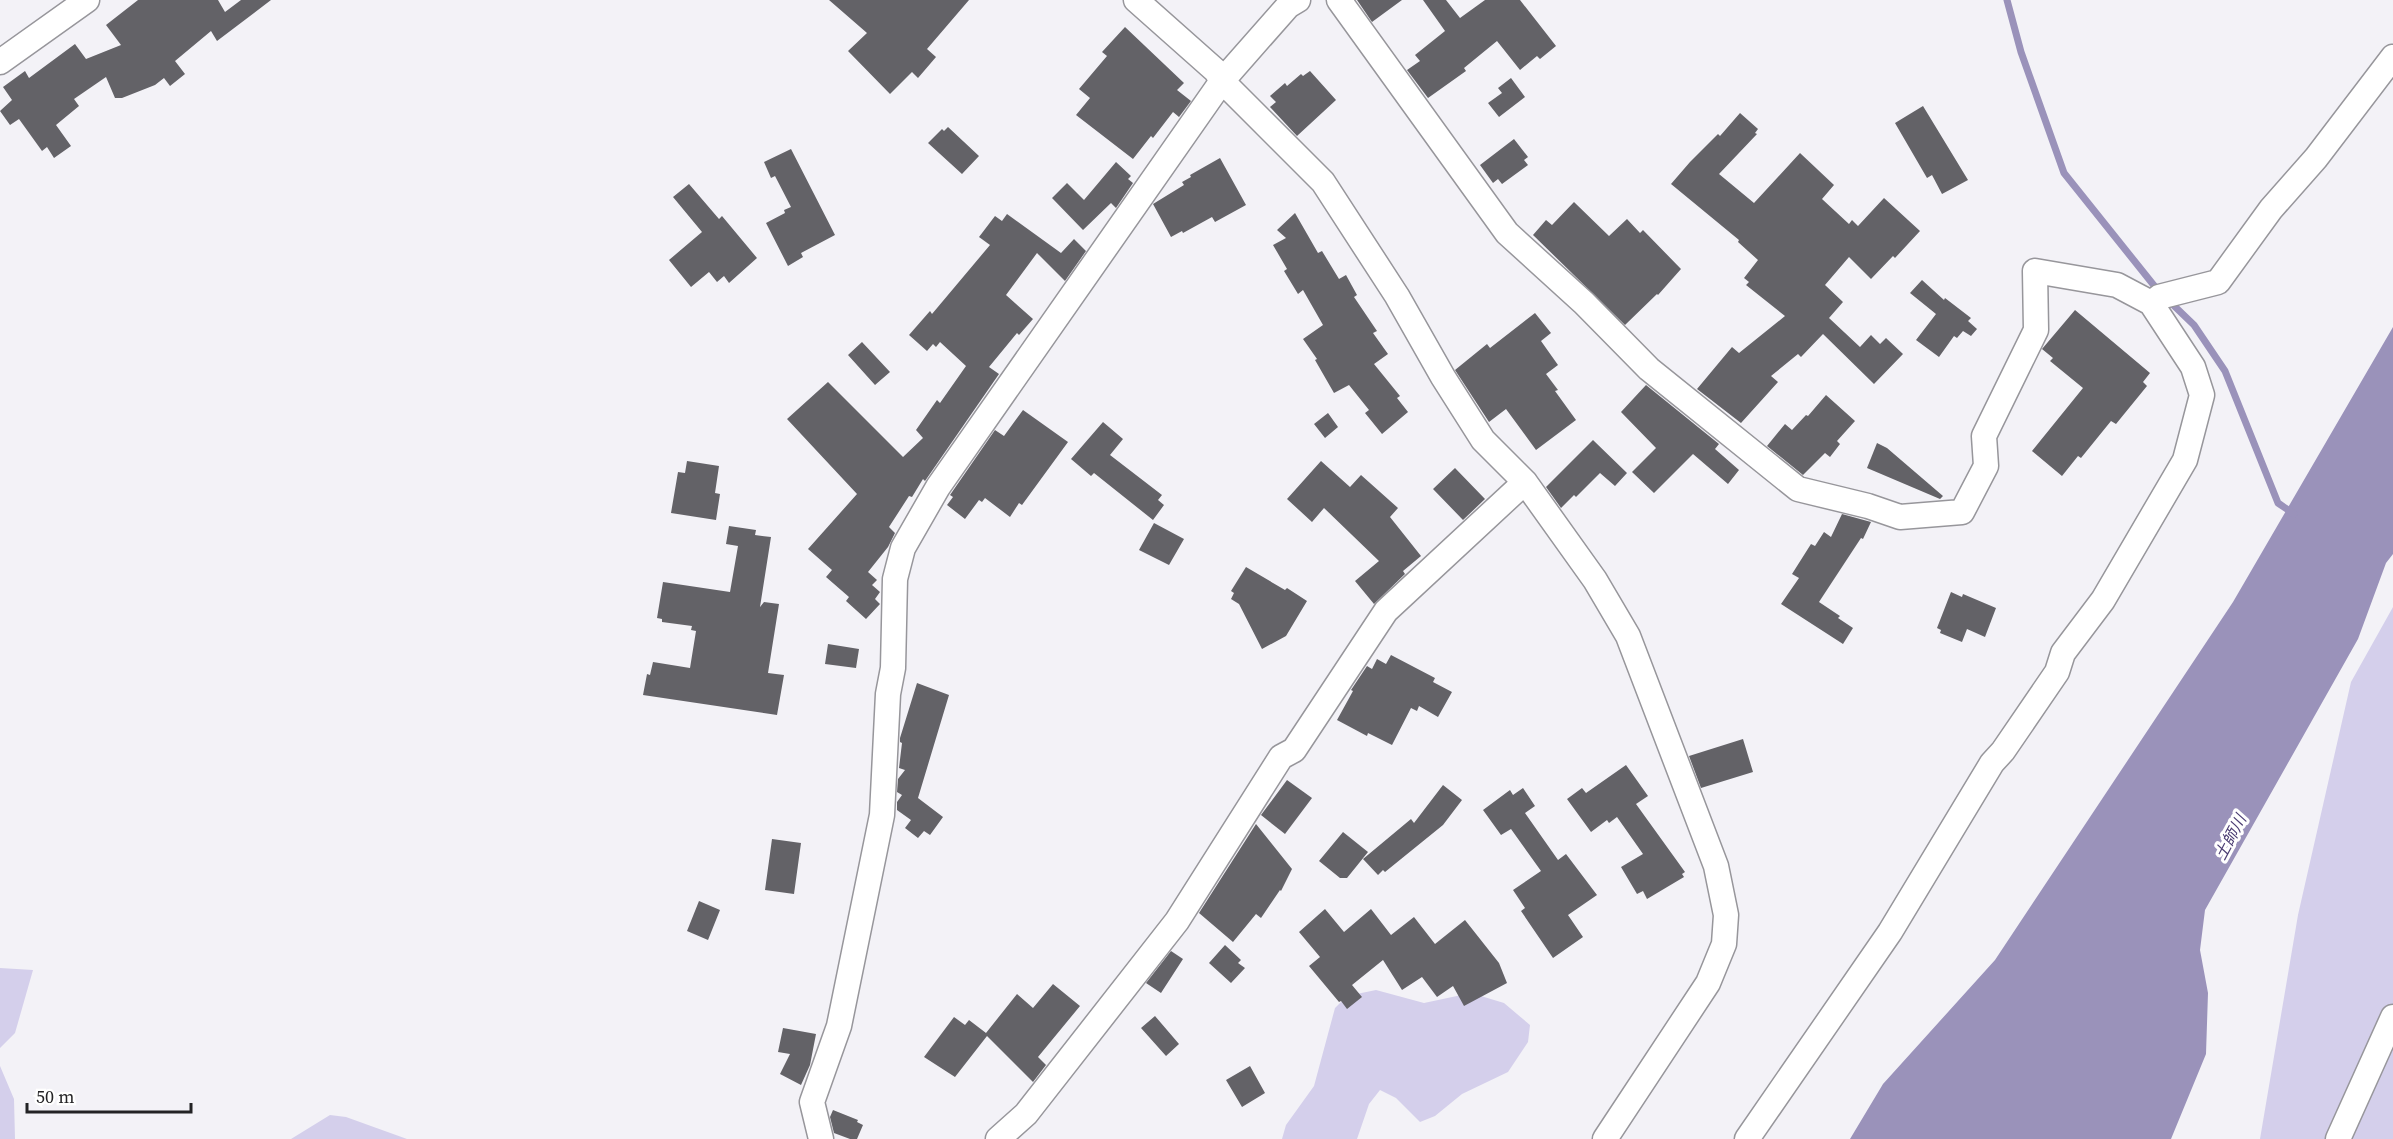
<svg xmlns="http://www.w3.org/2000/svg" width="2393" height="1139" viewBox="0 0 2393 1139" font-family="'Source Serif 4','Noto Sans JP',serif">
	<rect width="100%" height="100%" fill="#f3f2f7"/>
	<path fill="#d4cfeb" d="M 2393,607 L 2393,1139 L 2260,1139 L 2298,915 L 2351,682 Z
		M 0,968 L 33,970 L 15,1033 L 0,1048 Z
		M 1376,990 L 1424,1003 L 1471,993 L 1504,1003 L 1530,1025 L 1528,1042 L 1508,1072 L 1462,1094 L 1435,1116 L 1420,1122 L 1396,1098 L 1380,1090 L 1369,1104 L 1357,1139 L 1282,1139 L 1286,1125 L 1314,1086 L 1335,1008 L 1347,996 Z
		M 0,1066 L 14,1099 L 15,1139 L 0,1139 Z
		M 330,1115 L 346,1117 L 407,1139 L 291,1139 Z"/>
	<path fill="#9a92ba" d="M 2393,327 L 2393,554 L 2386,563 L 2358,639 L 2205,910 L 2200,950 L 2208,993 L 2206,1054 L 2171,1139 L 1850,1139 L 1883,1084 L 1995,960 L 2233,602 Z"/>
	<g fill="none" stroke-linecap="round" stroke-linejoin="round">
		<path stroke="#9a92ba" stroke-width="7" d="M 2007,0 L 2021,52 L 2064,173 L 2160,293
			M 2168,300 L 2194,325 L 2225,371 L 2278,503 L 2294,514"/>
	</g>
	<path fill="#636267" d="M 138,0 L 218,0 L 225,12 L 241,0 L 271,0 L 217,41 L 211,31 L 175,61 L 185,74 L 170,86 L 164,78 L 155,85 L 122,98 L 115,98 L 106,77 L 74,99 L 79,106 L 56,125 L 71,146 L 54,158 L 47,147 L 42,151 L 19,119 L 10,125 L 0,111 L 12,100 L 3,87 L 25,71 L 29,78 L 75,44 L 86,59 L 121,45 L 106,25 Z
		M 829,0 L 969,0 L 927,49 L 936,57 L 918,78 L 912,72 L 890,94 L 848,51 L 867,33 Z
		M 1357,0 L 1402,0 L 1372,22 Z
		M 1423,0 L 1446,0 L 1460,18 L 1485,0 L 1520,0 L 1556,46 L 1540,59 L 1537,56 L 1520,70 L 1497,41 L 1464,68 L 1466,71 L 1428,98 L 1407,70 L 1420,61 L 1415,55 L 1445,31 Z
		M 1125,27 L 1184,83 L 1177,90 L 1191,101 L 1179,117 L 1173,112 L 1153,138 L 1151,136 L 1133,159 L 1076,115 L 1090,98 L 1079,89 L 1107,56 L 1102,52 Z
		M 1310,71 L 1336,100 L 1297,136 L 1270,107 L 1276,102 L 1270,96 L 1285,83 L 1287,86 L 1301,74 L 1303,76 Z
		M 1511,78 L 1525,97 L 1499,117 L 1488,103 L 1502,93 L 1498,88 Z
		M 1923,106 L 1968,180 L 1942,194 L 1932,175 L 1927,178 L 1895,123 Z
		M 1740,113 L 1758,129 L 1755,133 L 1757,134 L 1719,174 L 1754,203 L 1800,153 L 1834,185 L 1822,199 L 1849,224 L 1852,220 L 1858,226 L 1884,198 L 1920,231 L 1895,258 L 1893,256 L 1871,279 L 1849,257 L 1825,285 L 1843,302 L 1829,318 L 1860,347 L 1871,335 L 1880,344 L 1886,338 L 1903,354 L 1874,384 L 1823,334 L 1801,357 L 1798,354 L 1771,376 L 1778,382 L 1741,423 L 1697,389 L 1732,347 L 1739,353 L 1785,316 L 1746,285 L 1749,282 L 1744,278 L 1758,260 L 1738,242 L 1739,240 L 1671,184 L 1690,162 L 1718,134 L 1720,136 Z
		M 948,127 L 979,156 L 962,174 L 928,143 L 942,129 L 944,131 Z
		M 1514,139 L 1528,157 L 1524,160 L 1528,165 L 1502,184 L 1498,179 L 1493,183 L 1480,165 Z
		M 791,149 L 835,235 L 801,253 L 803,257 L 788,266 L 766,223 L 785,213 L 784,210 L 791,207 L 775,176 L 771,178 L 764,162 Z
		M 1220,158 L 1246,205 L 1215,222 L 1212,217 L 1183,233 L 1182,231 L 1171,237 L 1153,204 L 1184,185 L 1182,182 L 1191,177 L 1190,175 Z
		M 1116,162 L 1131,176 L 1128,179 L 1133,183 L 1116,208 L 1111,203 L 1083,230 L 1052,198 L 1067,183 L 1084,200 Z
		M 689,184 L 719,219 L 722,216 L 757,258 L 729,283 L 724,276 L 717,282 L 709,272 L 691,287 L 669,260 L 702,232 L 673,197 Z
		M 1574,202 L 1609,236 L 1627,219 L 1640,233 L 1643,230 L 1681,269 L 1658,295 L 1657,294 L 1625,325 L 1533,235 L 1546,220 L 1552,225 Z
		M 1295,213 L 1318,253 L 1322,251 L 1339,279 L 1346,275 L 1357,295 L 1354,297 L 1377,331 L 1373,333 L 1388,354 L 1374,364 L 1400,396 L 1397,398 L 1408,412 L 1382,434 L 1365,413 L 1369,410 L 1349,385 L 1334,393 L 1315,360 L 1317,359 L 1303,339 L 1323,325 L 1303,290 L 1298,294 L 1284,271 L 1287,269 L 1273,245 L 1286,238 L 1277,230 Z
		M 1007,214 L 1061,253 L 1074,239 L 1086,251 L 1065,281 L 1037,253 L 1006,295 L 1033,319 L 1019,335 L 1017,333 L 989,367 L 999,374 L 925,481 L 923,479 L 912,497 L 909,496 L 889,527 L 895,533 L 888,547 L 868,572 L 877,580 L 872,585 L 880,592 L 875,599 L 880,604 L 866,619 L 846,601 L 849,597 L 826,577 L 832,570 L 808,549 L 857,494 L 787,419 L 828,382 L 903,457 L 923,438 L 916,430 L 937,400 L 940,403 L 966,366 L 940,342 L 936,347 L 933,344 L 927,351 L 909,335 L 930,311 L 932,314 L 990,245 L 979,237 L 995,216 L 1002,221 Z
		M 1922,280 L 1944,300 L 1945,298 L 1971,318 L 1968,321 L 1977,329 L 1971,336 L 1963,331 L 1957,338 L 1954,336 L 1939,357 L 1916,340 L 1936,314 L 1910,293 Z
		M 2075,310 L 2150,373 L 2143,382 L 2147,386 L 2116,424 L 2111,421 L 2081,458 L 2078,456 L 2062,476 L 2032,451 L 2083,388 L 2050,361 L 2053,358 L 2042,349 Z
		M 1535,313 L 1551,333 L 1541,341 L 1558,365 L 1546,374 L 1558,390 L 1555,391 L 1576,420 L 1536,450 L 1506,409 L 1489,422 L 1455,370 L 1487,344 L 1490,348 Z
		M 862,342 L 890,372 L 875,385 L 848,355 Z
		M 1646,385 L 1719,444 L 1715,449 L 1739,470 L 1728,484 L 1693,454 L 1654,493 L 1632,472 L 1656,448 L 1621,412 Z
		M 1826,395 L 1855,421 L 1837,441 L 1840,444 L 1830,457 L 1825,453 L 1803,475 L 1767,446 L 1785,424 L 1792,430 L 1806,415 L 1808,416 Z
		M 1023,410 L 1068,442 L 1022,505 L 1019,503 L 1010,517 L 985,498 L 982,502 L 979,500 L 965,519 L 947,505 L 953,497 L 950,495 L 995,430 L 1004,436 Z
		M 1328,413 L 1338,427 L 1325,438 L 1314,424 Z
		M 1103,422 L 1123,439 L 1110,455 L 1162,495 L 1158,500 L 1164,505 L 1153,520 L 1094,473 L 1091,476 L 1071,459 Z
		M 1593,440 L 1627,473 L 1615,486 L 1600,473 L 1576,497 L 1574,495 L 1561,508 L 1546,487 Z
		M 1877,443 L 1887,448 L 1943,496 L 1940,499 L 1867,468 Z
		M 687,461 L 719,466 L 715,493 L 720,494 L 716,520 L 671,513 L 678,472 L 685,473 Z
		M 1321,461 L 1350,487 L 1361,475 L 1398,508 L 1390,517 L 1421,556 L 1403,571 L 1405,574 L 1374,604 L 1355,581 L 1379,561 L 1324,508 L 1312,522 L 1287,499 Z
		M 1455,468 L 1485,499 L 1463,520 L 1433,489 Z
		M 1842,514 L 1871,522 L 1863,539 L 1861,538 L 1819,602 L 1840,616 L 1838,618 L 1853,628 L 1843,644 L 1781,604 L 1799,578 L 1792,574 L 1811,544 L 1815,546 L 1824,532 L 1831,537 Z
		M 1154,523 L 1184,539 L 1169,565 L 1139,550 Z
		M 729,526 L 756,530 L 755,535 L 771,537 L 760,607 L 764,602 L 779,604 L 768,673 L 784,675 L 777,715 L 643,695 L 647,674 L 650,675 L 653,662 L 690,668 L 696,631 L 691,630 L 692,626 L 662,622 L 662,619 L 657,618 L 663,582 L 730,592 L 738,546 L 726,544 Z
		M 1246,567 L 1285,590 L 1287,588 L 1307,601 L 1286,636 L 1262,649 L 1239,604 L 1231,599 L 1234,593 L 1231,591 Z
		M 1951,592 L 1962,597 L 1963,594 L 1996,608 L 1985,637 L 1967,629 L 1962,642 L 1940,633 L 1941,630 L 1937,628 Z
		M 828,644 L 859,649 L 856,668 L 825,664 Z
		M 1391,655 L 1435,678 L 1433,682 L 1452,692 L 1438,717 L 1419,706 L 1417,711 L 1411,708 L 1392,745 L 1368,733 L 1367,736 L 1337,720 L 1353,691 L 1351,690 L 1367,666 L 1372,669 L 1377,659 L 1386,664 Z
		M 917,683 L 949,695 L 918,798 L 943,817 L 930,835 L 924,831 L 918,838 L 905,828 L 911,820 L 897,810 L 897,802 L 902,795 L 897,792 L 898,779 L 905,770 L 899,768 L 902,743 L 900,742 L 900,738 Z
		M 1743,739 L 1753,772 L 1701,788 L 1689,756 Z
		M 1626,765 L 1648,796 L 1636,804 L 1685,872 L 1682,874 L 1684,877 L 1647,899 L 1643,891 L 1637,894 L 1621,867 L 1643,854 L 1617,817 L 1609,823 L 1607,820 L 1591,832 L 1567,799 L 1582,788 L 1586,793 Z
		M 1287,780 L 1312,798 L 1285,834 L 1261,815 Z
		M 1443,785 L 1462,800 L 1443,825 L 1385,872 L 1383,870 L 1378,875 L 1363,859 L 1411,819 L 1414,823 Z
		M 1523,788 L 1535,806 L 1525,813 L 1558,860 L 1566,854 L 1597,895 L 1568,915 L 1583,937 L 1553,958 L 1521,911 L 1525,908 L 1513,890 L 1541,871 L 1511,829 L 1501,835 L 1483,810 L 1510,790 L 1513,795 Z
		M 1256,824 L 1292,869 L 1281,891 L 1280,890 L 1261,918 L 1256,914 L 1233,942 L 1199,913 Z
		M 1343,832 L 1368,852 L 1347,878 L 1340,878 L 1319,861 Z
		M 772,839 L 801,843 L 794,894 L 765,890 Z
		M 699,901 L 720,910 L 708,940 L 687,931 Z
		M 1325,909 L 1344,932 L 1371,909 L 1391,935 L 1414,917 L 1435,944 L 1465,920 L 1499,963 L 1507,983 L 1464,1006 L 1453,986 L 1437,997 L 1422,977 L 1402,990 L 1383,960 L 1352,985 L 1362,997 L 1347,1009 L 1341,1001 L 1339,1002 L 1309,966 L 1320,957 L 1299,932 Z
		M 1225,945 L 1241,960 L 1238,963 L 1245,968 L 1231,983 L 1209,963 Z
		M 1171,951 L 1183,959 L 1161,993 L 1146,983 Z
		M 1053,984 L 1080,1006 L 1038,1057 L 1046,1065 L 1033,1082 L 987,1036 L 955,1077 L 924,1057 L 954,1017 L 965,1025 L 969,1020 L 986,1033 L 1017,994 L 1033,1008 Z
		M 1155,1016 L 1179,1044 L 1166,1056 L 1141,1028 Z
		M 783,1028 L 816,1034 L 810,1065 L 801,1085 L 780,1074 L 790,1054 L 778,1052 Z
		M 1250,1066 L 1265,1093 L 1242,1107 L 1226,1080 Z
		M 833,1110 L 858,1120 L 857,1122 L 863,1125 L 857,1139 L 850,1139 L 834,1133 L 830,1117 Z"/>
	<g fill="none" stroke-linecap="round" stroke-linejoin="round">
		<defs>
			<path id="minor" d="M 1136,0 L 1216,71 L 1222,81 L 1323,182 L 1397,296 L 1443,377 L 1483,440 L 1525,482 L 1595,580 L 1628,636 L 1716,866 L 1726,915 L 1724,944 L 1708,983 L 1605,1139
				M 1339,0 L 1507,233 L 1584,303 L 1649,369 L 1798,489 L 1868,506 L 1900,517 L 1962,512 L 1986,466 L 1984,436 L 2036,330 L 2035,271 L 2117,285 L 2151,303 L 2193,367 L 2202,395 L 2185,460 L 2103,600 L 2063,653 L 2057,672 L 2003,751 L 1992,763 L 1890,932 L 1747,1139
				M 0,62 L 87,0
				M 2151,303 L 2159,297 L 2218,282 L 2271,209 L 2316,158 L 2393,57
				M 821,1139 L 812,1102 L 839,1026 L 882,815 L 888,694 L 893,668 L 895,579 L 903,548 L 938,487 L 1222,81 L 1288,6 L 1298,0
				M 998,1139 L 1026,1114 L 1177,921 L 1281,757 L 1294,750 L 1386,611 L 1525,482
				M 2338,1139 L 2393,1017"/>
		</defs>
		<use href="#minor" stroke="#97969b" stroke-width="27"/>
		<use href="#minor" stroke="#fff" stroke-width="24"/>
	</g>
	<g text-anchor="middle" dominant-baseline="central" stroke-width="6" stroke-linejoin="round" paint-order="stroke">
		<g font-size="16" font-style="italic" fill="#4b3d73" stroke="#fff">
			<text transform="translate(2230 837) rotate(-62)">土師川</text>
		</g>
	</g>
	<path d="M27 1103v9h164v-9" fill="none" stroke="#232325" stroke-width="3"/>
	<text x="36" y="1103" font-size="18" fill="#232325" stroke="#ffffff" stroke-width="4.5" paint-order="stroke">50 m</text>
</svg>
